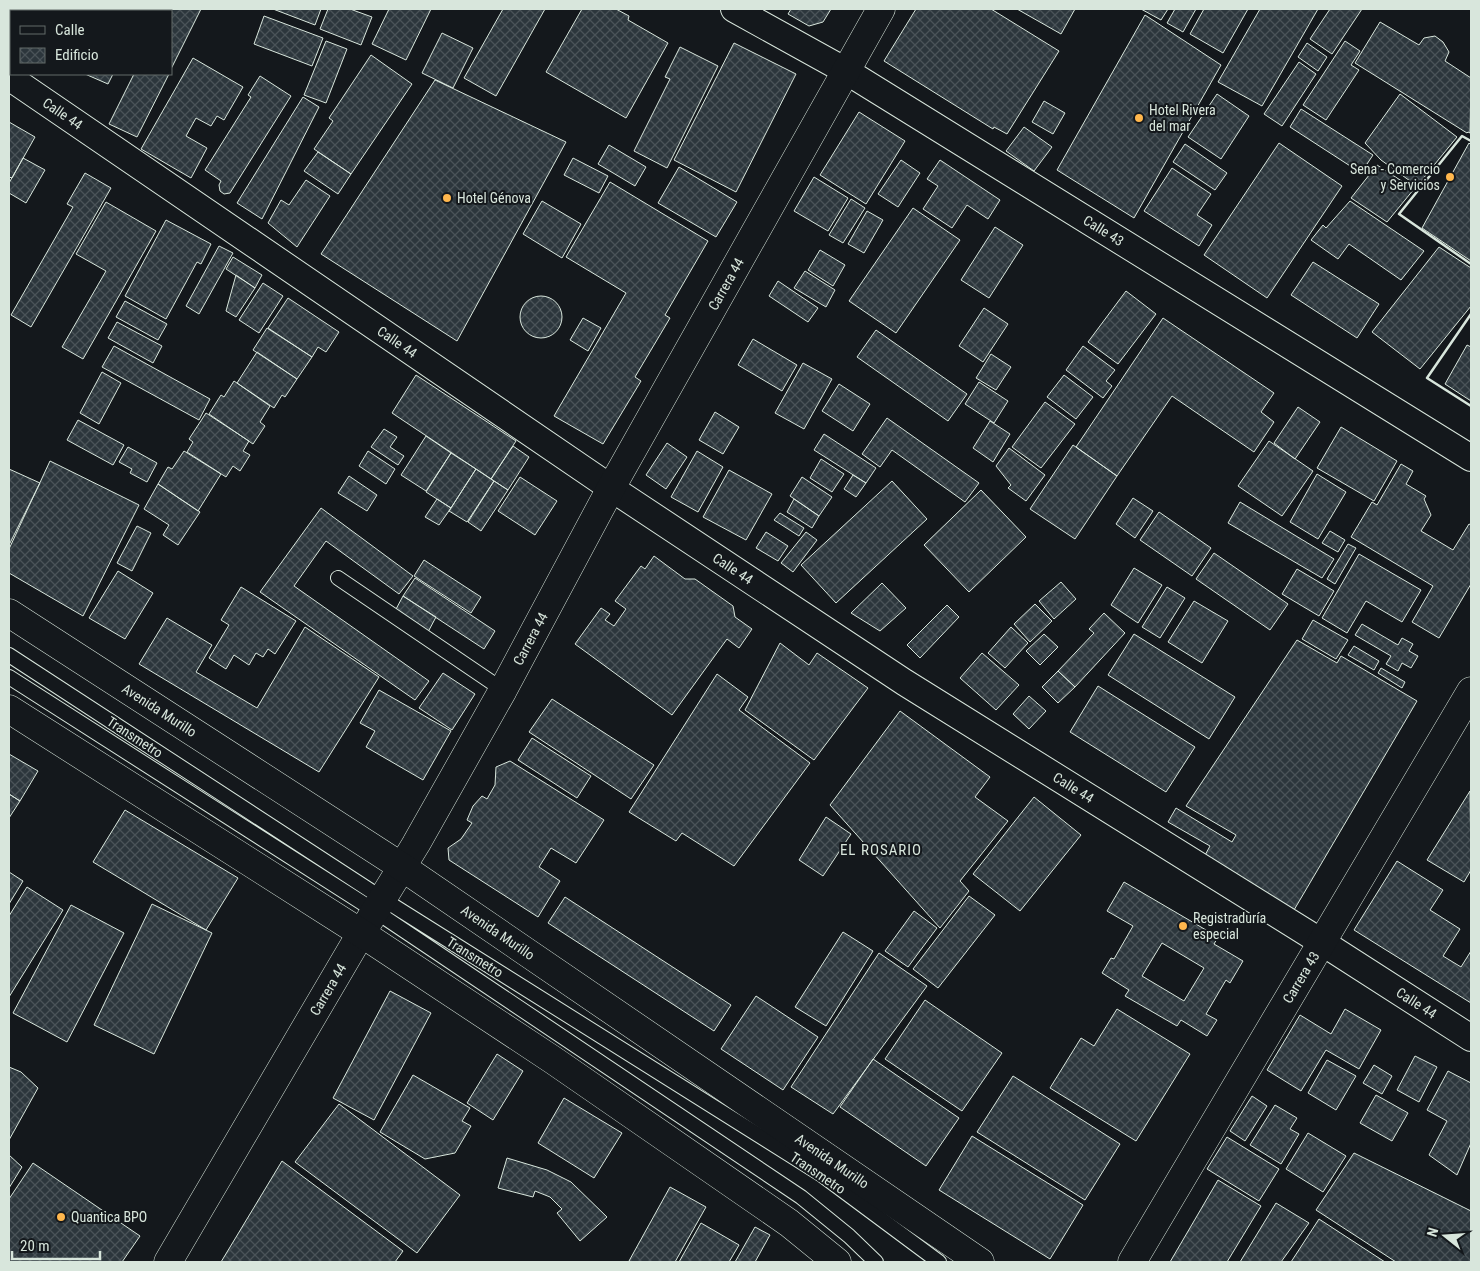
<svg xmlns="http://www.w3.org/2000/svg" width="1480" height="1271" viewBox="0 0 1480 1271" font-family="'Roboto Condensed',sans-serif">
	<defs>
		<pattern id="building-cross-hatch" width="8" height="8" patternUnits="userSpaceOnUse" patternTransform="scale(1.25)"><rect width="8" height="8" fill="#2c363c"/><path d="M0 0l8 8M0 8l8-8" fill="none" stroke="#4a5358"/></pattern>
	</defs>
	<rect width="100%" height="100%" fill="#14181c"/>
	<path fill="url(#building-cross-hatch)" stroke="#d8e6dc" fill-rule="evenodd" d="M 9,9 L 33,9 L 32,11 L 11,11 L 11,47 L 9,52 Z
		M 38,9 L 75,9 L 73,11 L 37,11 Z
		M 107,9 L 158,9 L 157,11 L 111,11 Z
		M 167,9 L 201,9 L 171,69 L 171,11 L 166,11 Z
		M 273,9 L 321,9 L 315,25 Z
		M 328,9 L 350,9 L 372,17 L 361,45 L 320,29 Z
		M 389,9 L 431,9 L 406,60 L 372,44 Z
		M 503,9 L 545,9 L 496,96 L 464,78 Z
		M 582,9 L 616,9 L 629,16 L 628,20 L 668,43 L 626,118 L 546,72 Z
		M 791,9 L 831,9 L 823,22 L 809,26 L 788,14 Z
		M 916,9 L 991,9 L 1059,51 L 1007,134 L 994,127 L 993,129 L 884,61 Z
		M 1017,9 L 1075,9 L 1061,34 Z
		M 1141,9 L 1168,9 L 1161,20 Z
		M 1175,9 L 1196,9 L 1183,32 L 1167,23 Z
		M 1204,9 L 1248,9 L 1223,53 L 1190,34 Z
		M 1260,9 L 1318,9 L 1262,106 L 1218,82 Z
		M 1330,9 L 1362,9 L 1332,54 L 1310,39 Z
		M 1145,15 L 1221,65 L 1134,218 L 1057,170 Z
		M 264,16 L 323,38 L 312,66 L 254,44 Z
		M 1380,22 L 1419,45 L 1424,38 L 1435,36 L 1443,42 L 1449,52 L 1445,61 L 1471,78 L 1470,133 L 1468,132 L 1467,133 L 1355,63 Z
		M 442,33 L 473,48 L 453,88 L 422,73 Z
		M 326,41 L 347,49 L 326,103 L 304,95 Z
		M 1345,41 L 1360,51 L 1351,65 L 1359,70 L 1326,120 L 1303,105 Z
		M 734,43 L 796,74 L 736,192 L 674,160 Z
		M 1307,43 L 1327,57 L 1318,71 L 1298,57 Z
		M 680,47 L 718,66 L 667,168 L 634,151 L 670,79 L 665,77 Z
		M 371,55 L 412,84 L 351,174 L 314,149 L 333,121 L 329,118 Z
		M 193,58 L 243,87 L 224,120 L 217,116 L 211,126 L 196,118 L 186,136 L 207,148 L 191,178 L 141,149 Z
		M 1299,62 L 1316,74 L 1282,126 L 1264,114 Z
		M 85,74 L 113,74 L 108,84 Z
		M 134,74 L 169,74 L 137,137 L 109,124 Z
		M 260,76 L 291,96 L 230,193 L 224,194 L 220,191 L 219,185 L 221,181 L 205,170 L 251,97 L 248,95 Z
		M 435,80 L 566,142 L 457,341 L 321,254 Z
		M 1217,94 L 1249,116 L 1221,159 L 1188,137 Z
		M 1400,94 L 1457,137 L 1417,186 L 1381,160 L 1365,143 Z
		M 303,97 L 319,107 L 262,219 L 237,203 Z
		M 1044,101 L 1065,113 L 1053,134 L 1032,122 Z
		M 1301,109 L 1373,155 L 1361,173 L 1290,127 Z
		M 859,112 L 905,141 L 866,204 L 820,175 Z
		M 9,122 L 35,137 L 12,178 L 9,177 Z
		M 1024,127 L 1052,147 L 1034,171 L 1006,151 Z
		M 1279,143 L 1342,186 L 1267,298 L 1204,255 Z
		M 1469,143 L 1471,145 L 1471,261 L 1422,228 Z
		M 1185,144 L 1227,173 L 1215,190 L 1173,162 Z
		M 609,145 L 646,167 L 635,186 L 598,164 Z
		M 318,152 L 351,174 L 338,194 L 304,171 Z
		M 23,158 L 45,170 L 26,203 L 9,193 L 9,183 Z
		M 573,158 L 608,176 L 599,193 L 564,175 Z
		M 901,160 L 920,173 L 898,207 L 878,194 Z
		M 940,160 L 1000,200 L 988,219 L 967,205 L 952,228 L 923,209 L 938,186 L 927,179 Z
		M 1377,165 L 1414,189 L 1387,222 L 1351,198 Z
		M 679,167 L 737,202 L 716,237 L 658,203 Z
		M 1172,168 L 1211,194 L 1197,215 L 1212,225 L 1199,246 L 1144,211 Z
		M 85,173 L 111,188 L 31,327 L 11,315 L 73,207 L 67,204 Z
		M 814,177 L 848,198 L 828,231 L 794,211 Z
		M 306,180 L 330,196 L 297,247 L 268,223 L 281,200 L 289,205 Z
		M 610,182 L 708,241 L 665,315 L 670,318 L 635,377 L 641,381 L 603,444 L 554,416 L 626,293 L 566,257 Z
		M 851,199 L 865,208 L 843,243 L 829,235 Z
		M 542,201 L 581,224 L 562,258 L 523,234 Z
		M 1350,201 L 1424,251 L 1401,280 L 1349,244 L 1338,259 L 1311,240 L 1323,225 L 1326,228 Z
		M 106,202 L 156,231 L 83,359 L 62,347 L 106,271 L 76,254 Z
		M 913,208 L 960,240 L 896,333 L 849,301 Z
		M 867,211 L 883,220 L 864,253 L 848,244 Z
		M 166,220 L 211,244 L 201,264 L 197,262 L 166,319 L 125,296 Z
		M 995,227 L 1023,245 L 989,298 L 961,280 Z
		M 219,246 L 233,253 L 199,314 L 186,306 Z
		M 1439,247 L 1471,268 L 1471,306 L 1420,369 L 1372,332 Z
		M 820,250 L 845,265 L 833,286 L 808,270 Z
		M 233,257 L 262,275 L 255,288 L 226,269 Z
		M 1313,262 L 1379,304 L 1357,338 L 1291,295 Z
		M 805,271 L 835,290 L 826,307 L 794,288 Z
		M 236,275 L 255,288 L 236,317 L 226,311 Z
		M 778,281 L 818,308 L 808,322 L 769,296 Z
		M 263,283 L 283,296 L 259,333 L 239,320 Z
		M 1126,291 L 1156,314 L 1118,364 L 1088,342 Z
		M520 317a21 21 0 1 1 42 0a21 21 0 1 1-42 0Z
		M 288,298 L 339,332 L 326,352 L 318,347 L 312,357 L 268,328 Z
		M 125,301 L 167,324 L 158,340 L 116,317 Z
		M 984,308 L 1008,324 L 983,362 L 959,346 Z
		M 583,318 L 601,328 L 588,351 L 570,340 Z
		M 1163,318 L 1274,393 L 1261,412 L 1274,422 L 1254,452 L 1172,396 L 1117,476 L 1076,447 Z
		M 117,322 L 162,346 L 153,363 L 108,338 Z
		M 267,328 L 312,357 L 297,379 L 253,350 Z
		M 876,330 L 967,394 L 948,421 L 857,357 Z
		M 753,339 L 797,365 L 782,391 L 738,365 Z
		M 1467,345 L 1471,347 L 1471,401 L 1445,384 Z
		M 114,346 L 210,399 L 199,420 L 102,367 Z
		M 1083,346 L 1115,370 L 1106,381 L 1112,386 L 1103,398 L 1066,370 Z
		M 257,352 L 297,379 L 285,397 L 282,395 L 274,408 L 237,383 Z
		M 991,354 L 1011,367 L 996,390 L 976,378 Z
		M 803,363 L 832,379 L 804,429 L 775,413 Z
		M 102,372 L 121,383 L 99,424 L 80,413 Z
		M 416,375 L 516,441 L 491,479 L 392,413 Z
		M 1064,375 L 1093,397 L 1076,419 L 1047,397 Z
		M 234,381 L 270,406 L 260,422 L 265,426 L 253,444 L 209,414 L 221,395 L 224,397 Z
		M 979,382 L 1008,401 L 994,423 L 965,404 Z
		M 839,384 L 870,404 L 853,431 L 822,411 Z
		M 1045,402 L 1075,424 L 1041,468 L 1012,447 Z
		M 1298,407 L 1320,422 L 1295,459 L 1274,443 Z
		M 715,412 L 739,427 L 723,454 L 699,440 Z
		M 206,413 L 249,441 L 243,451 L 250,455 L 240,471 L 233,466 L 226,477 L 187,452 L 193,442 L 189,439 Z
		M 887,418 L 979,483 L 965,502 L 892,450 L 880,467 L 862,454 Z
		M 78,420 L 124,445 L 113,465 L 67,440 Z
		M 990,421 L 1010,434 L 993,462 L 973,448 Z
		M 1341,427 L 1397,461 L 1374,501 L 1317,468 Z
		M 384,429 L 397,437 L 390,447 L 404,456 L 398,465 L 371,447 Z
		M 824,434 L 876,468 L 866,483 L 814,450 Z
		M 426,436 L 451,453 L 426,491 L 401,475 Z
		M 1269,441 L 1313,471 L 1282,516 L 1238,486 Z
		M 667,443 L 687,457 L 666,489 L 646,475 Z
		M 1073,445 L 1117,476 L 1075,539 L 1030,509 Z
		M 513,446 L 529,457 L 508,490 L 491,479 Z
		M 128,447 L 157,463 L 147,482 L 130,473 L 132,469 L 119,462 Z
		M 1009,448 L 1045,475 L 1026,501 L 1008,488 L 1011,485 L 996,466 Z
		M 184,451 L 221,474 L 198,511 L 158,484 L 168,467 L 172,469 Z
		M 368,451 L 395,469 L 386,484 L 359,466 Z
		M 697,451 L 723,467 L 698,512 L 671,497 Z
		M 451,453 L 476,469 L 451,508 L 426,492 Z
		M 821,459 L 844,474 L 832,492 L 810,478 Z
		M 50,461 L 139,505 L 83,616 L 9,573 L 9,549 Z
		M 1401,464 L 1413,471 L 1406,484 L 1426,496 L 1424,499 L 1431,515 L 1421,531 L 1453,550 L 1469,524 L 1471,525 L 1471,584 L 1439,638 L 1412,622 L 1433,586 L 1351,537 L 1372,502 L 1377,505 Z
		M 9,469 L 40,483 L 9,545 Z
		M 476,469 L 494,481 L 467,522 L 449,511 Z
		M 729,470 L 772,494 L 746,540 L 703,517 Z
		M 1317,474 L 1346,492 L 1318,539 L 1290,522 Z
		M 853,475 L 866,483 L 856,497 L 844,489 Z
		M 349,476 L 377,495 L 367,511 L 338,493 Z
		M 520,477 L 557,501 L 535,535 L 498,511 Z
		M 802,477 L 832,497 L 819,516 L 790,496 Z
		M 494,481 L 508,490 L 481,531 L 468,522 Z
		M 892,481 L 927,519 L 836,603 L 801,565 Z
		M 158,484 L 200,512 L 178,545 L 163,535 L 169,525 L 144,509 Z
		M 981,490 L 1026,537 L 969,592 L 924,545 Z
		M 1133,498 L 1153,511 L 1135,538 L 1116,524 Z
		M 437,499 L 451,508 L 439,525 L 425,517 Z
		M 794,499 L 819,516 L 812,528 L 787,512 Z
		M 1240,502 L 1334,559 L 1322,578 L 1228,523 Z
		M 321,508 L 413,576 L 399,594 L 326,541 L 294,586 L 429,681 L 415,700 L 260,592 Z
		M 1159,512 L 1211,548 L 1192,576 L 1140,540 Z
		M 780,513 L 804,528 L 799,536 L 774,520 Z
		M 137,526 L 151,533 L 132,571 L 117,563 Z
		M 1330,531 L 1345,540 L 1338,552 L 1322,543 Z
		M 766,532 L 788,546 L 778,561 L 756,548 Z
		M 806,532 L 817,540 L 793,572 L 781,563 Z
		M 1348,544 L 1356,548 L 1335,584 L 1327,579 Z
		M 1214,553 L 1288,604 L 1270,630 L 1196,579 Z
		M 1359,554 L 1421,590 L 1402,622 L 1366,601 L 1347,633 L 1322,618 Z
		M 654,556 L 685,579 L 695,579 L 733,606 L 735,617 L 752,629 L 739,648 L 727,639 L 672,715 L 575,644 L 601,608 L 610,614 L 605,620 L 614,626 L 626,609 L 615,601 L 641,566 L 645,569 Z
		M 424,560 L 481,597 L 471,613 L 414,576 Z
		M 1134,568 L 1162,585 L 1138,623 L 1111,605 Z
		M 1297,569 L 1334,591 L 1319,616 L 1282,594 Z
		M 118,571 L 153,593 L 125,639 L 89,618 Z
		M 415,578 L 495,631 L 484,649 L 403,596 Z
		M 1061,582 L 1076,599 L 1054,619 L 1039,601 Z
		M 882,583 L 906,608 L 880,631 L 851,613 Z
		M 241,587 L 296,621 L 275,654 L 268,649 L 263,657 L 256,653 L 249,665 L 234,655 L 226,669 L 209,658 L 229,625 L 221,620 Z
		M 1167,587 L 1185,598 L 1160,638 L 1142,627 Z
		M 403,596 L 436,617 L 428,632 L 395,611 Z
		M 1194,601 L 1228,621 L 1202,663 L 1168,642 Z
		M 1035,604 L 1052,621 L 1030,642 L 1014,624 Z
		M 947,605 L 959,617 L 920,658 L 907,645 Z
		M 1104,613 L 1125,633 L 1075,687 L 1058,671 L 1094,633 L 1089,629 Z
		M 167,618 L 212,645 L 196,672 L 257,708 L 305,627 L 379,677 L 319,772 L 139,664 Z
		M 1313,620 L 1348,640 L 1336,659 L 1302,639 Z
		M 1362,624 L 1398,645 L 1402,638 L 1413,644 L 1409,651 L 1418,656 L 1411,668 L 1402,663 L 1398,671 L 1386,664 L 1391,656 L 1355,635 Z
		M 1011,627 L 1028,643 L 1005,668 L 988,653 Z
		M 1044,634 L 1058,647 L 1040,665 L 1026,651 Z
		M 1134,634 L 1235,697 L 1209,739 L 1108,675 Z
		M 1297,640 L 1337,663 L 1341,656 L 1417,701 L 1294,910 L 1204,857 L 1210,846 L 1168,822 L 1176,808 L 1232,842 L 1236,835 L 1186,806 Z
		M 780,643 L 809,665 L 817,653 L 868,688 L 814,760 L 745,710 Z
		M 1354,646 L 1379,661 L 1374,670 L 1348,655 Z
		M 982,653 L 1019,685 L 996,710 L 960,678 Z
		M 1381,668 L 1405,682 L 1402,688 L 1378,673 Z
		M 1058,671 L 1075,687 L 1058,703 L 1042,687 Z
		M 443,673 L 475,694 L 452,730 L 419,708 Z
		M 717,674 L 748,697 L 739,710 L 810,763 L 734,866 L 682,833 L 676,841 L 629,812 Z
		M 1098,686 L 1195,747 L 1166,792 L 1070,732 Z
		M 379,690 L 451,731 L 423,780 L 366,747 L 375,731 L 360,723 Z
		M 1029,696 L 1046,711 L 1029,729 L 1013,714 Z
		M 552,699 L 654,765 L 631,799 L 529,732 Z
		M 900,711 L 990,777 L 975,797 L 1008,821 L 960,881 L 969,891 L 940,928 L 830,805 Z
		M 532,738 L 591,776 L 577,798 L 518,760 Z
		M 9,754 L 38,771 L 20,801 L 9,794 Z
		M 510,761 L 604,820 L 576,863 L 551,848 L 539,867 L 560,881 L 538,917 L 449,860 L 448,848 L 461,839 L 472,823 L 467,820 L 473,806 L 482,796 L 487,799 L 495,785 L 496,767 Z
		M 1470,791 L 1471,870 L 1464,882 L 1427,860 Z
		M 9,794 L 20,801 L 9,818 Z
		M 1034,797 L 1081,835 L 1020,911 L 973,874 Z
		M 125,810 L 238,878 L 206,930 L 93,862 Z
		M 826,817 L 851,834 L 823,876 L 799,860 Z
		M 1397,861 L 1443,890 L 1430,910 L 1460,929 L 1443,956 L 1461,967 L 1471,951 L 1471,1003 L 1354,930 Z
		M 9,872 L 23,881 L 9,904 Z
		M 1124,882 L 1218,937 L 1214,944 L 1243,961 L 1230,983 L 1226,980 L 1206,1014 L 1217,1020 L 1207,1036 L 1181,1020 L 1177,1026 L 1125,996 L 1129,990 L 1102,973 L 1111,958 L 1114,959 L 1133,926 L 1107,911 ZM 1162,943 L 1204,968 L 1184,1001 L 1142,976 Z
		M 27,887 L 63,910 L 9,997 L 9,916 Z
		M 969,896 L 995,915 L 938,988 L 913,969 Z
		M 565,897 L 731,1005 L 714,1031 L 548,923 Z
		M 152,904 L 212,933 L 154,1054 L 94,1025 Z
		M 71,905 L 124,933 L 67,1042 L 13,1013 Z
		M 914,911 L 937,928 L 908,967 L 885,951 Z
		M 843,932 L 873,951 L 826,1026 L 795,1007 Z
		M 879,953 L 927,986 L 833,1114 L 791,1087 Z
		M 390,991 L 431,1013 L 374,1120 L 333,1098 Z
		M 756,996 L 818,1037 L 783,1090 L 721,1049 Z
		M 925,1000 L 1002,1053 L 962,1111 L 885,1059 Z
		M 1117,1009 L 1190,1054 L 1136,1141 L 1050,1088 L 1081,1038 L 1094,1046 Z
		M 1345,1009 L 1381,1030 L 1359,1069 L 1326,1050 L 1301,1091 L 1267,1070 L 1300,1015 L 1331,1034 Z
		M 497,1054 L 523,1071 L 493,1120 L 467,1103 Z
		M 1415,1056 L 1437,1067 L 1419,1102 L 1397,1090 Z
		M 873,1059 L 959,1118 L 926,1166 L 840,1107 Z
		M 1327,1060 L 1356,1076 L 1336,1110 L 1308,1093 Z
		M 1374,1065 L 1392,1076 L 1382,1094 L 1363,1083 Z
		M 9,1067 L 21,1072 L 38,1088 L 9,1140 Z
		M 1448,1071 L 1471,1083 L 1471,1143 L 1457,1175 L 1429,1155 L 1447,1121 L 1427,1110 Z
		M 413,1075 L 470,1108 L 462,1121 L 471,1126 L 455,1153 L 425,1159 L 380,1132 Z
		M 1013,1076 L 1120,1144 L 1085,1200 L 977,1132 Z
		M 1376,1095 L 1408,1113 L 1392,1141 L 1360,1123 Z
		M 1252,1096 L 1267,1106 L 1245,1141 L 1230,1131 Z
		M 564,1098 L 622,1133 L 594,1178 L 538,1143 Z
		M 339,1104 L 460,1195 L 417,1253 L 295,1162 Z
		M 1275,1105 L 1297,1118 L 1290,1129 L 1299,1134 L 1281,1164 L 1250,1145 Z
		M 1308,1133 L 1346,1156 L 1323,1192 L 1286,1169 Z
		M 972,1136 L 1083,1205 L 1050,1259 L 939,1190 Z
		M 1227,1137 L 1279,1169 L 1259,1201 L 1207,1169 Z
		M 1354,1153 L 1471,1211 L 1471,1262 L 1396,1262 L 1316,1210 Z
		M 9,1155 L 22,1167 L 9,1188 Z
		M 507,1158 L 547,1170 L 571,1182 L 607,1217 L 580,1241 L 557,1213 L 562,1209 L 550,1197 L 535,1191 L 533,1197 L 498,1188 Z
		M 282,1161 L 403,1251 L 395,1262 L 221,1262 Z
		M 33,1163 L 140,1236 L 122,1262 L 9,1262 L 9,1199 Z
		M 1218,1180 L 1261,1206 L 1227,1262 L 1170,1262 Z
		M 670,1187 L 706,1207 L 675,1262 L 632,1262 L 629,1261 Z
		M 1276,1203 L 1309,1223 L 1281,1262 L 1240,1262 Z
		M 1319,1219 L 1385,1262 L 1291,1262 Z
		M 701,1223 L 739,1245 L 729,1262 L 679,1262 Z
		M 755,1227 L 770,1235 L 755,1262 L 735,1262 Z"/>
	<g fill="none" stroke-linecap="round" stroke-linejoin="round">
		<defs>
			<path id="lane" d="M 338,578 L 503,690
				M 9,655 L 397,908 L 822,1175 L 939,1262
				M 9,677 L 375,911 L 801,1197 L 849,1236 L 876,1262"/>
			<g id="street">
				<path id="s1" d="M 734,9 L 846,71 L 1471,458"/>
				<path id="s2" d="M 9,77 L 611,488 L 904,682 L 1323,943 L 1471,1038"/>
			</g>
			<g id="secondary">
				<path id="s3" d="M 168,1262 L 353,947 L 416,844 L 503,690 L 611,488 L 881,9"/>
				<path id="s4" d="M 1132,1262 L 1471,691"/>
			</g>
			<g id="primary">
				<path id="s5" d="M 9,613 L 402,867 L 980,1262"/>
				<path d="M 9,709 L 361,933 L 553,1060 L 789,1223 L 837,1262"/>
			</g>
		</defs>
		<use href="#lane" stroke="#d8e6dc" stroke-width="16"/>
		<use href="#street" stroke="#d8e6dc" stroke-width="28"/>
		<use href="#secondary" stroke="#d8e6dc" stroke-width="29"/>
		<use href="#primary" stroke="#d8e6dc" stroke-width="29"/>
		<use href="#lane" stroke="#14181c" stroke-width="14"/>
		<use href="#street" stroke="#14181c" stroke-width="26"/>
		<use href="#secondary" stroke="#14181c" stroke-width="28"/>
		<use href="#primary" stroke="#14181c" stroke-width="28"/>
		<path stroke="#d8e6dc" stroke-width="2.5" d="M 1471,141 L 1462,136 L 1399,214 L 1471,264
			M 1471,314 L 1427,378 L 1471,406"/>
	</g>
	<g fill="#ffb74d" stroke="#14181c" stroke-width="2">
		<circle cx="1139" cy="118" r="5"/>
		<circle cx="1450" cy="177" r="5"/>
		<circle cx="447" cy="198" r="5"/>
		<circle cx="1183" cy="926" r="5"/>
		<circle cx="61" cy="1217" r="5"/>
	</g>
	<g text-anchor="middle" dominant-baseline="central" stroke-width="4" stroke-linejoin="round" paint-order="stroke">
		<g font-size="14" fill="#d8e6dc" stroke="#14181c" text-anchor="start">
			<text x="1149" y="110">Hotel Rivera<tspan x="1149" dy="16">del mar</tspan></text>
			<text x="1440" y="169" text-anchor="end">Sena - Comercio<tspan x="1440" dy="16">y Servicios</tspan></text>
			<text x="457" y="198">Hotel Génova</text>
			<text x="1193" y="918">Registraduría<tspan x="1193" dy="16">especial</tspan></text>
			<text x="71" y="1217">Quantica BPO</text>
		</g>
		<g font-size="14" fill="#d8e6dc" stroke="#14181c">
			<text stroke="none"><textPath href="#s2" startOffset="65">Calle 44</textPath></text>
			<text stroke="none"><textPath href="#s1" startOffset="431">Calle 43</textPath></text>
			<text stroke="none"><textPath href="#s3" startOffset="1126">Carrera 44</textPath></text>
			<text stroke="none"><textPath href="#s2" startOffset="470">Calle 44</textPath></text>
			<text stroke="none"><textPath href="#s2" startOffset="875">Calle 44</textPath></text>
			<text stroke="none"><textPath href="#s3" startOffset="721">Carrera 44</textPath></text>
			<text stroke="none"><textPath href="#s5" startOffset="179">Avenida Murillo</textPath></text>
			<text transform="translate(135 737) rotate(33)">Transmetro</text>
			<text stroke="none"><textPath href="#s2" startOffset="1280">Calle 44</textPath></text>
			<text stroke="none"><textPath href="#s5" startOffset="584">Avenida Murillo</textPath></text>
			<text transform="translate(475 957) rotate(32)">Transmetro</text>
			<text stroke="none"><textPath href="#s4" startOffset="331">Carrera 43</textPath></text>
			<text stroke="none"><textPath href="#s3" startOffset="316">Carrera 44</textPath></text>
			<text stroke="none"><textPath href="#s2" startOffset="1685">Calle 44</textPath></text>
			<text stroke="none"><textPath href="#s5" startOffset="989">Avenida Murillo</textPath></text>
			<text transform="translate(818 1173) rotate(34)">Transmetro</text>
		</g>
		<g font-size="15" letter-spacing="1" fill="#d8e6dc" stroke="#14181c">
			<text x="881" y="850">EL ROSARIO</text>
		</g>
	</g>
	<rect width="1480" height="1271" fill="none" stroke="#d8e6dc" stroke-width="20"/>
	<rect x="10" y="10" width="162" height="65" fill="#14181c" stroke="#626a69"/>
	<rect x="20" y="26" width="25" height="8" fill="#14181c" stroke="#626a69"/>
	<text x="55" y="35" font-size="15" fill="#d8e6dc">Calle</text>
	<rect x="20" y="48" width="25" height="15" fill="url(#building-cross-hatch)" stroke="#626a69"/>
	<text x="55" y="60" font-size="15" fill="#d8e6dc">Edificio</text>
	<g transform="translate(1445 1236) rotate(287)" stroke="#14181c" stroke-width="4" paint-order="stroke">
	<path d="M0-4L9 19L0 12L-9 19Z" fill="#d8e6dc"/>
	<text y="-8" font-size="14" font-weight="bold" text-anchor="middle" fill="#d8e6dc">N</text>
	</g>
	<path d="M12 1251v8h88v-8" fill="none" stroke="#d8e6dc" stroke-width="2.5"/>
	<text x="20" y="1251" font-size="15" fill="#d8e6dc" stroke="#14181c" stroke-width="4" paint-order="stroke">20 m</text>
</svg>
